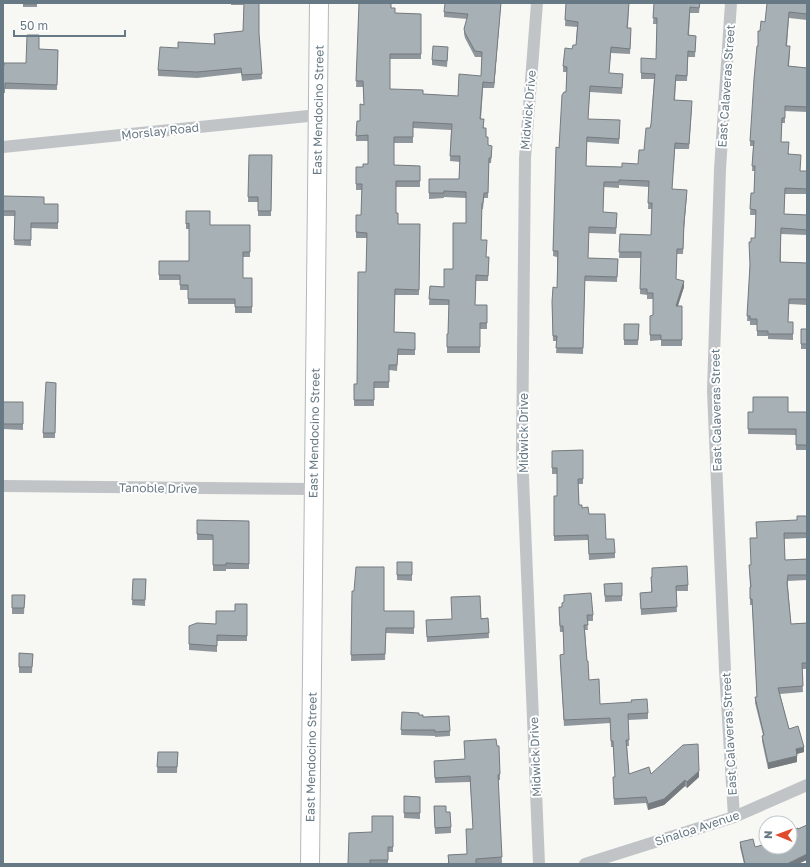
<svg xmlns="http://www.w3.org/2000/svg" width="810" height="867" viewBox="0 0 810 867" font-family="'Golos Text',sans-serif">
	<rect width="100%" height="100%" fill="#f7f7f4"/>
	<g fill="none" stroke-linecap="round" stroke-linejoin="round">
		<defs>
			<path id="secondary" d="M 310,864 L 319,3"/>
		</defs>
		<use href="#secondary" stroke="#b2b8bc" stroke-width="20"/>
		<path stroke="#c0c4c7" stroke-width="12" d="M 537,3 L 525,158 L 522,453 L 539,864
			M 731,3 L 720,169 L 713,391 L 725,670 L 734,817
			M 3,147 L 318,115
			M 3,486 L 314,489
			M 585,864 L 734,817 L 807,785"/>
		<use href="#secondary" stroke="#fff" stroke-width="18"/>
	</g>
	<path fill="#90979c" d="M 23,3 L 37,3 L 37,7 L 23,7 Z
		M 231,3 L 259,3 L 259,34 L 262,79 L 242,81 L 241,73 L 197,78 L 158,76 L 158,70 L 178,48 L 214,44 L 214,34 L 243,31 L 244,5 L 231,5 Z
		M 501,3 L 494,88 L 483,88 L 481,119 L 484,128 L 488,145 L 492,151 L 491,163 L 489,163 L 488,198 L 484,198 L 483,209 L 482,209 L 481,240 L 486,257 L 489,257 L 488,281 L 476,281 L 475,305 L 487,305 L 487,329 L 480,329 L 480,353 L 447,353 L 447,334 L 448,334 L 449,305 L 429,305 L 430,286 L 444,287 L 453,269 L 466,223 L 466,198 L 444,197 L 444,198 L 429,199 L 429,179 L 459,179 L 460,162 L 450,161 L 451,130 L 413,128 L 413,143 L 394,143 L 394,165 L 420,166 L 420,187 L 396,187 L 396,213 L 398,224 L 420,224 L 419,295 L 395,295 L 394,332 L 415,333 L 415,355 L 398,355 L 397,371 L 389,370 L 389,388 L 374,388 L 374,406 L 354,406 L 354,384 L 357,384 L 366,272 L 367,238 L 356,238 L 356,215 L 361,215 L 362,190 L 356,190 L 356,167 L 363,167 L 368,164 L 368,141 L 356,141 L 357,121 L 360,121 L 364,105 L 363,87 L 356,87 L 359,17 L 391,8 L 395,13 L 421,14 L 421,59 L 390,59 L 390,89 L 423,94 L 458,96 L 481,76 L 482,57 L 475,57 L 465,38 L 464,34 L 464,29 L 467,19 L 444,17 L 444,12 Z
		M 566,3 L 629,3 L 628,28 L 631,34 L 630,54 L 611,53 L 609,73 L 623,79 L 622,94 L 590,92 L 588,119 L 620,126 L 619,144 L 587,142 L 586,166 L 622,167 L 638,164 L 644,150 L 651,124 L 654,79 L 641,79 L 641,73 L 656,59 L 657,24 L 653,24 L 654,3 L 700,3 L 699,13 L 690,13 L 689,35 L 696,36 L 695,57 L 688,57 L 687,81 L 676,81 L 675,100 L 692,107 L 689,149 L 675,149 L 672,189 L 687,195 L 684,228 L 683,254 L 677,254 L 676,279 L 684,287 L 678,306 L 682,306 L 682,346 L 661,346 L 661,340 L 650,341 L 650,316 L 653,315 L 653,299 L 647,299 L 647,295 L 640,294 L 641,258 L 619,258 L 620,234 L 651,235 L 652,209 L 648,209 L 649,187 L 619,185 L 619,188 L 604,187 L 603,212 L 617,218 L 616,234 L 589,233 L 588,258 L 618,259 L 617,282 L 585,281 L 583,354 L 556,353 L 557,341 L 553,341 L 552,307 L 557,288 L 557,257 L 553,256 L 556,147 L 559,148 L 566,92 L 567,72 L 563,72 L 563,66 L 572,49 L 576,45 L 577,27 L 565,26 Z
		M 807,3 L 807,20 L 789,18 L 787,46 L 790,52 L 789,66 L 807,68 L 807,112 L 785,111 L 785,123 L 782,123 L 781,142 L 789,154 L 800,171 L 807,171 L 807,194 L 785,194 L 784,214 L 807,215 L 807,235 L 781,234 L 781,262 L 807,263 L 807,305 L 789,304 L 788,322 L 793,322 L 793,340 L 768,339 L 768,336 L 757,336 L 757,325 L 750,325 L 750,321 L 747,321 L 751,242 L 755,238 L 756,215 L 750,215 L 751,193 L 754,193 L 755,171 L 752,171 L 753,146 L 750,146 L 750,141 L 758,46 L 760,31 L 765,22 Z
		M 39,49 L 58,50 L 57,90 L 5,89 L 5,93 L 3,93 L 3,66 L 26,63 Z
		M 448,53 L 447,67 L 432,65 L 432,60 Z
		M 249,155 L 272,155 L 271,216 L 258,216 L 258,202 L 248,202 Z
		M 3,196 L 44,204 L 58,204 L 58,229 L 31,228 L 31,246 L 14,245 L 15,216 L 3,216 Z
		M 186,211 L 210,225 L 250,225 L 250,257 L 243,257 L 243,278 L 252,278 L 252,313 L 235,313 L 235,304 L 188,304 L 188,290 L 180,290 L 180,280 L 159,280 L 159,261 L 189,261 L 189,229 L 186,229 Z
		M 624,324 L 639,324 L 638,345 L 624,345 Z
		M 801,329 L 807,329 L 807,349 L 801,349 Z
		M 56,383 L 55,438 L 43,438 L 43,433 Z
		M 3,389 L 3,402 L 23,402 L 23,430 L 3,429 Z
		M 748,412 L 807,412 L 807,450 L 796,450 L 796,435 L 748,434 Z
		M 583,450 L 583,484 L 578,484 L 579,505 L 582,508 L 589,514 L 606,539 L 615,553 L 615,558 L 589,560 L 588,540 L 554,541 L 554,496 L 557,496 L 557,474 L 552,474 L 552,451 Z
		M 807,516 L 807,538 L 784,539 L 785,560 L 807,559 L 807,580 L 788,581 L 788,586 L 791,624 L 807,623 L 807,669 L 802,669 L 803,692 L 780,694 L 789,729 L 804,752 L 797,754 L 797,762 L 768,769 L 762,741 L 762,736 L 763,735 L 755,703 L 755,697 L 757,697 L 752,605 L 750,605 L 750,587 L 749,565 L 751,565 L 797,520 Z
		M 197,520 L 249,521 L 249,569 L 226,569 L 226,571 L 213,571 L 213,540 L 197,540 Z
		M 397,562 L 412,562 L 412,581 L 397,580 Z
		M 652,568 L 688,585 L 688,591 L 676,591 L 677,612 L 641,615 L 640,593 L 651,592 L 651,577 L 652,577 Z
		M 133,579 L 146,579 L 145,606 L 132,605 Z
		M 622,583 L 622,601 L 605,602 L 604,584 Z
		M 352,591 L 384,611 L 414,611 L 414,634 L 386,633 L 385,660 L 351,661 Z
		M 12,595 L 25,595 L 24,614 L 12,614 Z
		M 564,595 L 593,615 L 593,621 L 587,621 L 588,630 L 585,630 L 587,661 L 589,680 L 600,704 L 648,713 L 648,719 L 628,720 L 629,746 L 627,746 L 629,774 L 651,774 L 699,777 L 687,788 L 685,786 L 664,805 L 648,810 L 646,803 L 614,805 L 613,777 L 615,777 L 613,747 L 611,747 L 610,723 L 564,726 L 560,660 L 560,655 L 564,654 L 563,632 L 560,632 L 559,613 L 559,607 L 562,607 L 564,602 Z
		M 247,604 L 247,641 L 217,641 L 217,652 L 189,650 L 189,626 L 216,624 L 235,611 Z
		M 488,618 L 489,638 L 427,642 L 426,620 Z
		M 19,653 L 33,654 L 32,673 L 19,673 Z
		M 402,712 L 419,715 L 423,717 L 450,731 L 450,736 L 435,737 L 435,736 L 401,735 Z
		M 464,741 L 497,746 L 500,774 L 500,780 L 498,780 L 502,863 L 479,864 L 448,864 L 448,855 L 467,854 L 473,829 L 470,782 L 435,783 L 434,761 L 465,759 Z
		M 158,752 L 178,752 L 177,773 L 157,773 Z
		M 404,796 L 420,797 L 420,819 L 404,818 Z
		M 434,806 L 446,812 L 451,827 L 451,833 L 435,834 Z
		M 393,816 L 393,852 L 388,852 L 388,864 L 348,864 L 372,832 Z
		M 740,842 L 755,847 L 798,864 L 744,864 L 740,847 Z"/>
	<path fill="#757b7f" d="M 501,3 L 494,88 L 494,83 Z
		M 687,190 L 684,228 L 683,254 L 684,223 Z
		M 684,281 L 684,287 L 676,311 L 676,306 Z
		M 804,747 L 804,752 L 796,754 L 796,749 Z
		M 797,756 L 797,762 L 768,769 L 768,763 Z
		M 699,771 L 699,777 L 687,788 L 687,782 Z
		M 685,780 L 685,786 L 664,805 L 648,810 L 648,804 Z
		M 807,854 L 807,860 L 798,864 L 787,864 Z"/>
	<path fill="#a7b0b5" stroke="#757b7f" d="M 23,3 L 37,3 L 37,4 L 23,4 Z
		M 244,3 L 259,3 L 259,33 L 262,74 L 242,75 L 241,68 L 197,72 L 158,70 L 160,47 L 178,48 L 178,42 L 215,44 L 214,34 L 243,31 Z
		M 359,3 L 391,3 L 391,8 L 395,8 L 395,13 L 421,14 L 421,54 L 390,54 L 390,89 L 423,90 L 423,94 L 458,96 L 459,74 L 481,76 L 482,52 L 475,51 L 465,33 L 464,29 L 468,14 L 444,12 L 445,3 L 501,3 L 494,83 L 483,82 L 480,119 L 484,119 L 483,128 L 486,128 L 486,137 L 488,137 L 488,145 L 492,146 L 491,158 L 489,158 L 488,193 L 484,193 L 483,203 L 482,203 L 481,240 L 487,240 L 486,257 L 489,257 L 488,276 L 476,275 L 475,305 L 487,305 L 487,323 L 480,323 L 480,347 L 447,347 L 447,334 L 448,334 L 449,300 L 429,299 L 430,286 L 444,287 L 444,269 L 453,269 L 453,223 L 466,223 L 466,192 L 444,191 L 444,193 L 429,193 L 429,179 L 459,179 L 460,156 L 450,156 L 452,124 L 413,122 L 413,137 L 394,137 L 394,165 L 420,166 L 420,181 L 396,181 L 396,213 L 398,213 L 398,224 L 420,224 L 419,290 L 395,289 L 394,332 L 415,333 L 415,350 L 398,349 L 397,365 L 389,365 L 389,382 L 374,382 L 374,400 L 354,400 L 354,384 L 357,384 L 358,272 L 366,272 L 367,233 L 356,232 L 356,215 L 361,215 L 362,184 L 356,184 L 356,167 L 363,167 L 363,164 L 368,164 L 368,135 L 356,136 L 357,121 L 360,121 L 360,104 L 364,105 L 363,81 L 356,81 Z
		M 566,3 L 629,3 L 627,28 L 631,28 L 630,49 L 611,47 L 609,73 L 623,74 L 622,88 L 590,86 L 588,119 L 620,120 L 619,139 L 587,137 L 586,166 L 622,167 L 622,163 L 638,164 L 639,150 L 644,150 L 646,128 L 650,128 L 651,124 L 655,74 L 641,73 L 641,58 L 656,59 L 657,18 L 653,18 L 654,3 L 700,3 L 699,8 L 690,7 L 688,35 L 696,36 L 695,52 L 688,51 L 687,76 L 676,75 L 674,100 L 692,101 L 689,144 L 675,143 L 672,189 L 687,190 L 684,223 L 683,249 L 677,249 L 676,279 L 684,281 L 676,306 L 682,306 L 682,340 L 661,340 L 661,335 L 650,335 L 650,316 L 653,315 L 653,293 L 647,293 L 647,289 L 640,289 L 641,252 L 619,252 L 620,234 L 651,235 L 652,203 L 648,203 L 649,181 L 619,180 L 619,182 L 604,182 L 603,212 L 617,213 L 616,228 L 589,227 L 588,258 L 618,259 L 617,277 L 585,276 L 583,348 L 556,348 L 557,336 L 553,336 L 552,302 L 553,287 L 557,288 L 558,251 L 553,251 L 556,147 L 559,148 L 562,95 L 564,92 L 566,92 L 567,67 L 563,66 L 565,48 L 572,49 L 573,45 L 576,45 L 578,22 L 565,20 Z
		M 767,3 L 807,3 L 807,14 L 789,12 L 786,46 L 790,46 L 788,66 L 807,68 L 807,107 L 785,106 L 785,118 L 782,118 L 781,142 L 789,142 L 788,154 L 801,155 L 800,171 L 807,171 L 807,189 L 785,188 L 784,214 L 807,215 L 807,230 L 781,228 L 780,262 L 807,263 L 807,299 L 789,299 L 788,322 L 793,322 L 793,334 L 768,334 L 768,331 L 757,331 L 757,319 L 750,319 L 750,316 L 747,316 L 750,265 L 749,242 L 751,242 L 751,238 L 755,238 L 756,210 L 750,209 L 751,193 L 754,193 L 755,166 L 752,166 L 754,141 L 750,141 L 754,79 L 757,46 L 758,46 L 758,31 L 760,31 L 761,21 L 765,22 Z
		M 27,35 L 39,35 L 39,49 L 58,50 L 57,85 L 5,83 L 5,88 L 3,88 L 3,66 L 4,66 L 4,63 L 26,63 Z
		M 433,46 L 448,47 L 447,61 L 432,60 Z
		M 249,155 L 272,155 L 271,211 L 258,211 L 258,197 L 248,197 Z
		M 3,196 L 44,197 L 44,204 L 58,204 L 58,223 L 31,223 L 31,240 L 14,240 L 15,211 L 3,211 Z
		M 186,211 L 210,211 L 210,225 L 250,225 L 250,252 L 243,252 L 243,278 L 252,278 L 252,307 L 235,307 L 235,299 L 188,299 L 188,285 L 180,285 L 180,275 L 159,275 L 159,261 L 189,261 L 189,223 L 186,224 Z
		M 624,324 L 639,324 L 638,340 L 624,340 Z
		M 801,329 L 807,329 L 807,344 L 801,344 Z
		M 46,382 L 56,383 L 55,433 L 43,433 Z
		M 753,397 L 788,397 L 788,412 L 807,412 L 807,445 L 796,445 L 796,429 L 748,429 L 748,412 L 753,412 Z
		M 3,402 L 23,402 L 23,424 L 3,424 Z
		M 583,450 L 583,479 L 578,479 L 579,505 L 582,505 L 582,508 L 588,507 L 589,514 L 605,514 L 606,539 L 614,539 L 615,553 L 589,554 L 588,535 L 554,536 L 554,496 L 557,496 L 557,468 L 552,468 L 552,451 Z
		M 797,516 L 807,516 L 807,533 L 784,533 L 785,560 L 807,559 L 807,575 L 788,575 L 787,583 L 791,624 L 807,623 L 807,663 L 802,663 L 803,686 L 778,688 L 789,729 L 798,726 L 804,747 L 796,749 L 797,756 L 768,763 L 762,736 L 764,735 L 755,697 L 757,697 L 752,599 L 750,599 L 750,587 L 751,587 L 749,565 L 751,565 L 750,538 L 757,538 L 756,522 L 797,520 Z
		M 197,520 L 249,521 L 249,564 L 226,563 L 226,565 L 213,565 L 213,535 L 197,534 Z
		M 397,562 L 412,562 L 412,575 L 397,575 Z
		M 687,566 L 688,585 L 676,586 L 677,607 L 641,609 L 640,593 L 652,592 L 651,577 L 652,577 L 652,568 Z
		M 356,567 L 384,567 L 384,611 L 414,611 L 414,628 L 386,628 L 385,654 L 351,655 L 352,591 L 354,591 Z
		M 133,579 L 146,579 L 145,600 L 132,600 Z
		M 622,583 L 622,596 L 605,596 L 604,584 Z
		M 591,593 L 593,615 L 587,615 L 588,625 L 584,625 L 587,661 L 588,661 L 589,680 L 599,679 L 600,704 L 632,702 L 631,700 L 647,699 L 648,713 L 628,714 L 629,740 L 626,740 L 629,774 L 649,767 L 651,774 L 683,745 L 698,744 L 699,771 L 687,782 L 685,780 L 664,799 L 648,804 L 646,797 L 614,799 L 613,777 L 615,777 L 613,741 L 611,741 L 610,718 L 564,720 L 560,655 L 564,654 L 563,626 L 560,626 L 559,607 L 562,607 L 562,603 L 564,602 L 564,595 Z
		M 12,595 L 25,595 L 24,608 L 12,608 Z
		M 480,596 L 481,619 L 488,618 L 489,633 L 427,637 L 426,620 L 452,619 L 451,597 Z
		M 235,604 L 247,604 L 247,636 L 217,635 L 217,646 L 189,644 L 189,626 L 197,623 L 216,624 L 216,611 L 235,611 Z
		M 19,653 L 33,654 L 32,667 L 19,667 Z
		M 402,712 L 419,713 L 419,715 L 423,715 L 423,717 L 449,716 L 450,731 L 435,732 L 435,730 L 401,730 Z
		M 496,739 L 497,746 L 499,746 L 500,774 L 498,775 L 502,857 L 476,859 L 476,864 L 449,864 L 448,855 L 467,854 L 466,829 L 473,829 L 470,776 L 435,778 L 434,761 L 465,759 L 464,741 Z
		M 158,752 L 178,752 L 177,767 L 157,767 Z
		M 404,796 L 420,797 L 420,813 L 404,813 Z
		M 434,806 L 446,806 L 446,812 L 450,812 L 451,827 L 435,828 Z
		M 372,816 L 393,816 L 393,847 L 388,847 L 388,860 L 370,860 L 370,864 L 348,864 L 349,833 L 372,832 Z
		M 807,825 L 807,854 L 787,864 L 745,864 L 740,842 L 753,839 L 755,847 L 766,844 L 766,847 L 790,847 L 790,831 L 798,828 L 798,829 Z"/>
	<g text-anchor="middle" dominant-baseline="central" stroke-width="4" stroke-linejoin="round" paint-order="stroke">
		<g font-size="12" fill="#677984" stroke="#fff">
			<text transform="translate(726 86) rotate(-86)">East Calaveras Street</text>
			<text transform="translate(318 110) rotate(-89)">East Mendocino Street</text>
			<text transform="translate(528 110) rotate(-85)">Midwick Drive</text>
			<text transform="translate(160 131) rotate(-6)">Morslay Road</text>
			<text transform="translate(716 410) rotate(-91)">East Calaveras Street</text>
			<text transform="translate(314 433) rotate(-89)">East Mendocino Street</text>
			<text transform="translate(523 433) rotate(-90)">Midwick Drive</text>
			<text transform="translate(158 488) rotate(1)">Tanoble Drive</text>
			<text transform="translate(729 734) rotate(-93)">East Calaveras Street</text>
			<text transform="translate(311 757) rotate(-89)">East Mendocino Street</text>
			<text transform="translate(535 757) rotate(-92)">Midwick Drive</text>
			<text transform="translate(697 828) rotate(-18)">Sinaloa Avenue</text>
		</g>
	</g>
	<rect width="810" height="867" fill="none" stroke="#677984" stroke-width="8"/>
	<g transform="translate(778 835) rotate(271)"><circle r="19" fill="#ffffff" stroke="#c2c9ce"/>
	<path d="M0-3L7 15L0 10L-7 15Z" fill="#df4b2c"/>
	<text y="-6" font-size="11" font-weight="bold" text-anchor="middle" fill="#677984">N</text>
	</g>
	<path d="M14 30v6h111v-6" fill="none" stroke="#677984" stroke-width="2"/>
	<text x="20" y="30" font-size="12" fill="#677984" stroke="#ffffff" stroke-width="3" paint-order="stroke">50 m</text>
</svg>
